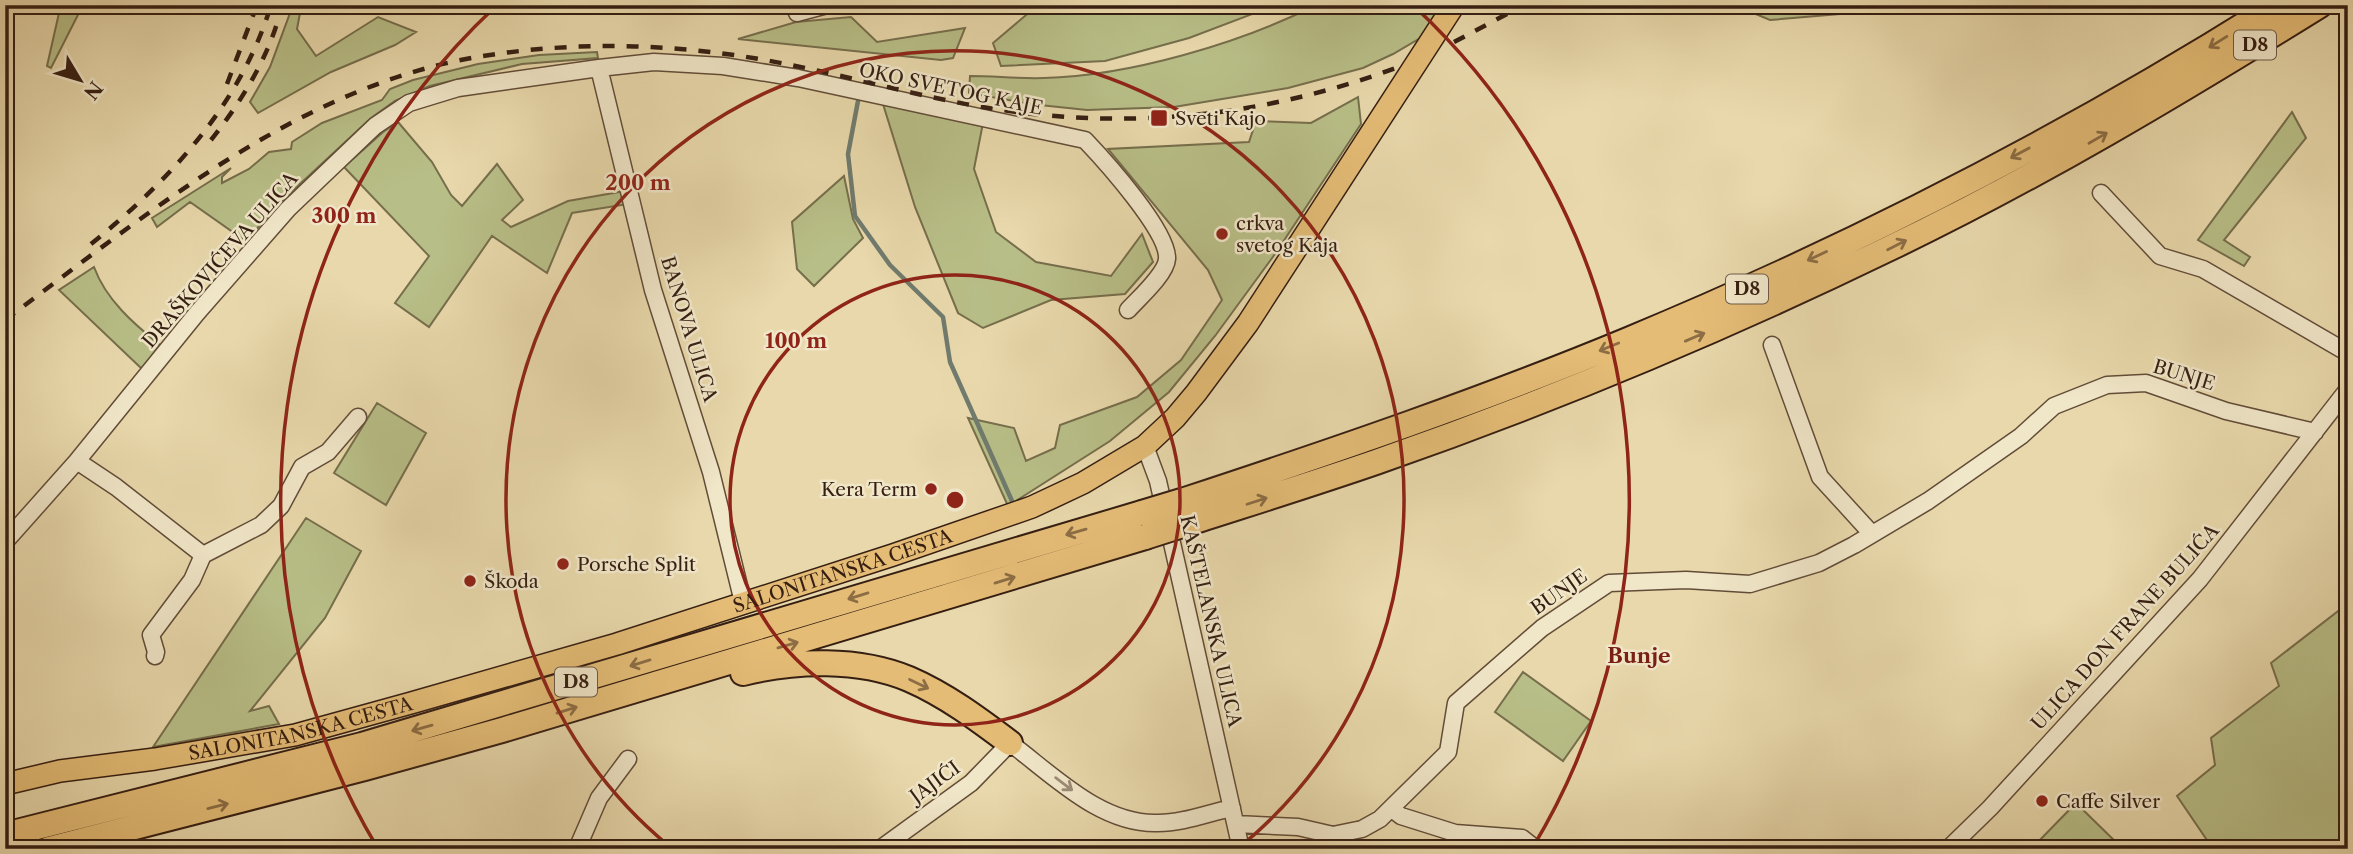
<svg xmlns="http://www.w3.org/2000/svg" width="2353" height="854" viewBox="0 0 2353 854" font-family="'Libre Caslon Text',serif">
	<rect width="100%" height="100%" fill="#e8d8ab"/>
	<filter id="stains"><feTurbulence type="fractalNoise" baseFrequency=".00286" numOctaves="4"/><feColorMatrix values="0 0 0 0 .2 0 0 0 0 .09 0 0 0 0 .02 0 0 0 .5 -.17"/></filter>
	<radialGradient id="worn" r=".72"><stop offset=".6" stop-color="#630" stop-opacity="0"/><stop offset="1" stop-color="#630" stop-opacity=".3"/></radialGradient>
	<path fill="#b8be87" stroke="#766e4c" stroke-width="2" d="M 32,5 L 83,5 L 51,68 L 47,66 L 59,13 L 50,7 L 31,9 Z
		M 293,5 L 295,5 L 300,13 L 297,29 L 316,56 L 378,17 L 416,32 L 395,45 L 331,72 L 258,113 L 250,102 L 270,67 Z
		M 1028,5 L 1276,5 L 1189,38 L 1105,61 L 1001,66 L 993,43 L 1032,10 Z
		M 1316,5 L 1444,5 L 1422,37 L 1393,54 L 1363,68 L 1288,88 L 1174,107 L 1087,110 L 1030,104 L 969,93 L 970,76 C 994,76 1020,79 1044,78 C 1129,76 1241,43 1316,5 Z
		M 1734,5 L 1871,5 L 1852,13 L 1770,20 Z
		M 851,17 L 877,42 L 965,28 L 953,58 L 941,60 L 738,39 L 796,22 Z
		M 597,52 L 598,58 L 522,64 L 430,86 L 395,101 L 371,118 L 300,184 L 262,222 L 247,242 L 190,202 L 157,227 L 152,218 L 231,168 L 222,177 L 222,183 L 249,169 L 269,152 L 291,149 L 292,142 L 322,123 L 382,100 L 390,89 L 413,80 L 478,64 L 539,55 Z
		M 1358,97 L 1361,124 L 1275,254 L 1215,336 L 1169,392 L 1110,441 L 1008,506 L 968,418 L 1014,428 L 1026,461 L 1055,448 L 1060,425 L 1137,397 L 1181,360 L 1222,300 L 1208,270 L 1108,149 L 1249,142 L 1256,121 L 1311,123 Z
		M 883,104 L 983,123 L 974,169 L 996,232 L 1036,262 L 1111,276 L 1142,234 L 1153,262 L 1125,294 L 1051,300 L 983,328 L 958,313 L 915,207 Z
		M 2292,112 L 2306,138 L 2224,240 L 2250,257 L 2244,266 L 2198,240 Z
		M 398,122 L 432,162 L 451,195 L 462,206 L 497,164 L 523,200 L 502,220 L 511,227 L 568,201 L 625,191 L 628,204 L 572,213 L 547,273 L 492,236 L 429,327 L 395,303 L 429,256 L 344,167 L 383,132 Z
		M 844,176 L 853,219 L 863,238 L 814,286 L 797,269 L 792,222 Z
		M 94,267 C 106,300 134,324 160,345 L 142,369 L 59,290 Z
		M 377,403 L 426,433 L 386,505 L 334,473 Z
		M 306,518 L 361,551 L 325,618 L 250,711 L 269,706 L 279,724 L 153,747 Z
		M 2348,600 L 2348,849 L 2213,849 L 2177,796 L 2215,765 L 2211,738 L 2279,686 L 2271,663 L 2342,608 Z
		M 1523,672 L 1591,721 L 1563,761 L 1495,712 Z
		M 2076,803 L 2123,849 L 2031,849 Z"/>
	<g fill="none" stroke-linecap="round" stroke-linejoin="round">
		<path stroke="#707b6e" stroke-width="4.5" d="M 858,101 L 848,154 L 855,216 L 890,265 L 943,317 L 950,362 L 1012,501"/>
		<defs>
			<path id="minor" d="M 797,13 L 827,5
				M 599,68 L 653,290 L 711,472 L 743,602
				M 2101,193 L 2160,256 L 2203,269 L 2348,353
				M 1772,345 L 1820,477 L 1872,534
				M 1145,446 L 1158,481 L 1241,849
				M 77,461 L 116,487 L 203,555 L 261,525 L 281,506 L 302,467 L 328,452 L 358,417
				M 5,542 L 77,461 L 197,313 L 288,209 L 375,126 L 409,103 L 458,88 L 599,68 L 654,62 L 723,66 L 798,78 L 1085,140 C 1105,161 1169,232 1167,259 C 1166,274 1139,298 1128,310
				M 155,656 L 156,652 L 151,635 L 192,580 L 203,555
				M 1392,809 L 1401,816 L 1455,833 L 1522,838 L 1536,849
				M 1236,824 L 1298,827 L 1333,835 L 1362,829 L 1380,819 L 1448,752 L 1456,703 L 1542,628 L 1609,583 L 1686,580 L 1750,584 L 1819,563 L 1854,545 L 1928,501 L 2021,436 L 2054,406 L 2107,385 L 2146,383 L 2226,411 L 2315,432
				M 577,849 L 599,798 L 628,759
				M 880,849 L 971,783 L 1010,743 C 1053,775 1101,825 1158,823 C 1183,823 1208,813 1232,808
				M 1948,849 L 1990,808 L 2200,579 L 2348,389"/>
			<g id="major">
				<path id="s1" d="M 5,784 L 60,771 L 155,759 L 295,735 L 411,703 L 617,644 L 893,555 L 1032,507 L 1083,483 L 1145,446 L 1175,418 L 1196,393 L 1248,323 L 1454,5"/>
			</g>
			<path id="highway" d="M 1185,500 C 1334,451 1483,400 1628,340 C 1852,247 2070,135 2276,5
				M 1192,522 C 1254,502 1315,483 1376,462 C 1551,401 1723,329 1890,248 C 2038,177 2180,92 2320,5
				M 743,673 C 795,660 859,658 909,679 C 946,695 978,719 1010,743
				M 5,835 L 362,745 L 1142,513
				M 49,849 L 365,768 L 502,730 L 1145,537"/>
		</defs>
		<use href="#minor" stroke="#624c38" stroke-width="19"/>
		<use href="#major" stroke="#351e12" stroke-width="24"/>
		<use href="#highway" stroke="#351e12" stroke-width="28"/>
		<use href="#minor" stroke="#f0e6c8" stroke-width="16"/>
		<use href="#major" stroke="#e4bc76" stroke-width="21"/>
		<use href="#highway" stroke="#e4bc76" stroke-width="24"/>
		<path stroke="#351e12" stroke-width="4.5" stroke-dasharray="12 12" stroke-linecap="butt" d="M 1454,42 L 1524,5
			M 227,84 L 257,5
			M 211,140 C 242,101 271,54 282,5
			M 91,244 C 170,180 241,104 271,5
			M 5,320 C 145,216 290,93 466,59 C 574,39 684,43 791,65 C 861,79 931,100 1002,110 C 1137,130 1268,115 1396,68"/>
		<defs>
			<path id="highway-bridge" d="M 1142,513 L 1185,500
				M 1145,537 L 1192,522"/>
		</defs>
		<use href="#highway-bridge" stroke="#351e12" stroke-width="28" stroke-linecap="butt"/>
		<use href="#highway-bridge" stroke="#e4bc76" stroke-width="24"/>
	</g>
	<defs><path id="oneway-shaft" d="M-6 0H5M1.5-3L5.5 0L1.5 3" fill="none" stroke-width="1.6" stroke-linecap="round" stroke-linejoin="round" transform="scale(1.75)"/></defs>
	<g stroke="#8c6d44">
		<use href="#oneway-shaft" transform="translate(2218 42) rotate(148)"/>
		<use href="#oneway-shaft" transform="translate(2098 138) rotate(-30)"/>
		<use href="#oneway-shaft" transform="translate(2020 153) rotate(152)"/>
		<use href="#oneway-shaft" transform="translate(1897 245) rotate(-27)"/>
		<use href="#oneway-shaft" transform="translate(1817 256) rotate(155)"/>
		<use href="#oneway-shaft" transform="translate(1695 337) rotate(-23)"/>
		<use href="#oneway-shaft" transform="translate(1609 347) rotate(158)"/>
		<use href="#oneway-shaft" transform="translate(1257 501) rotate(-18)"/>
		<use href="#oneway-shaft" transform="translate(1076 532) rotate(164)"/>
		<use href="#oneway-shaft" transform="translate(1005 580) rotate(-17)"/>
		<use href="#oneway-shaft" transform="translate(858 596) rotate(163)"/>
		<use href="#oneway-shaft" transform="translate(788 645) rotate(-16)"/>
		<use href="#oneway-shaft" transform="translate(640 663) rotate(163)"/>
		<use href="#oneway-shaft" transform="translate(919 684) rotate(26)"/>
		<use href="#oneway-shaft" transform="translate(567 710) rotate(-17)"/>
		<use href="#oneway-shaft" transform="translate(422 728) rotate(164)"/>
		<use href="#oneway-shaft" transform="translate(218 806) rotate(-14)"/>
	</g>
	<use stroke="#9c8c76" href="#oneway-shaft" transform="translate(1064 784) rotate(37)"/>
	<g fill="none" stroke="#8f2418" stroke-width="3.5">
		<circle cx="955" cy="500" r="225"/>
		<path d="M669 846A449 449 0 1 1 1241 846"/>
		<path d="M377 847A674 674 0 0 1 495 7M1415 7A674 674 0 0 1 1533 847"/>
	</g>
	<g fill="#8f2418" stroke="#f0e6c8" stroke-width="2.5">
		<rect x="1150" y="109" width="18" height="18" rx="3.5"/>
		<circle cx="1222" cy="234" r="7"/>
		<circle cx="931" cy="489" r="7"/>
		<circle cx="563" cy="564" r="7"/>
		<circle cx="470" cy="581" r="7"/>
		<circle cx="2042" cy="801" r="7"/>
	</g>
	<g text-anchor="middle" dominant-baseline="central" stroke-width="5" stroke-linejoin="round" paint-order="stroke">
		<g fill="#f0e6c8" stroke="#6d5a49" stroke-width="2">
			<rect x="2234" y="30.5" width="42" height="29" rx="5"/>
			<rect x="1726" y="274.5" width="42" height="29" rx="5"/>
			<rect x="555" y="667.5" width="42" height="29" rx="5"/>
		</g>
		<g font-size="18" font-weight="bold" fill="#351e12">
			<text x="2255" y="45">D8</text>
			<text x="1747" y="289">D8</text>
			<text x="576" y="682">D8</text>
		</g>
		<g font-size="19" fill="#351e12" stroke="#f0e6c8">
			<text transform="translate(951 89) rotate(12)">OKO SVETOG KAJE</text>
			<text transform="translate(220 260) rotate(-49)">DRAŠKOVIĆEVA ULICA</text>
			<text transform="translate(689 329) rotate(73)">BANOVA ULICA</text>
			<text transform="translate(2184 375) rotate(17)">BUNJE</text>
			<text stroke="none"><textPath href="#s1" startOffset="866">SALONITANSKA CESTA</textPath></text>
			<text transform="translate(1559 592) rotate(-35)">BUNJE</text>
			<text transform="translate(1211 621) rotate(77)">KAŠTELANSKA ULICA</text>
			<text transform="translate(2125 627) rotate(-48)">ULICA DON FRANE BULIĆA</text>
			<text stroke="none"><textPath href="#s1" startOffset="301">SALONITANSKA CESTA</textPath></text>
			<text transform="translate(935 782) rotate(-36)">JAJIĆI</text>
		</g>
		<g font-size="19" fill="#351e12" stroke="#f0e6c8" text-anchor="start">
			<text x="1175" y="118">Sveti Kajo</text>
			<text x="1236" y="223">crkva<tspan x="1236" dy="22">svetog Kaja</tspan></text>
			<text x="917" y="489" text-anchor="end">Kera Term</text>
			<text x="577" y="564">Porsche Split</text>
			<text x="484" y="581">Škoda</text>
			<text x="2056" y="801">Caffe Silver</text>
		</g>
		<g font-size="21" font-weight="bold" fill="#7a1f14" stroke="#f0e6c8">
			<text x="1639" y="655">Bunje</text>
		</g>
	</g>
	<circle cx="955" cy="500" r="10" fill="#8f2418" stroke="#f0e6c8" stroke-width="3.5"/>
	<g font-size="21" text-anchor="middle" font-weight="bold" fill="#8f2418" stroke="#f0e6c8" stroke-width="5" stroke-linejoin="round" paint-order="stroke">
		<text x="638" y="190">200 m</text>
		<text x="344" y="223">300 m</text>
		<text x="796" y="348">100 m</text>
	</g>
	<rect width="2353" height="854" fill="none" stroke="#e8d8ab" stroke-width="28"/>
	<rect x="7" y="7" width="2339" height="840" fill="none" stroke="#351e12" stroke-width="3.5"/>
	<rect x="14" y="14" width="2325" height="826" fill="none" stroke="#351e12" stroke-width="2"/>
	<g transform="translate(80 80) rotate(128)" stroke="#f0e6c8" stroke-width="5" paint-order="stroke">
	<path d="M0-5L12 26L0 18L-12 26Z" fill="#351e12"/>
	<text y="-10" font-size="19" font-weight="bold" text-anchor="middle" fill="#351e12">N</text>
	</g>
	<rect width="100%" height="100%" filter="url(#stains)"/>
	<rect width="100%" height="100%" fill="url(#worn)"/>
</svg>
